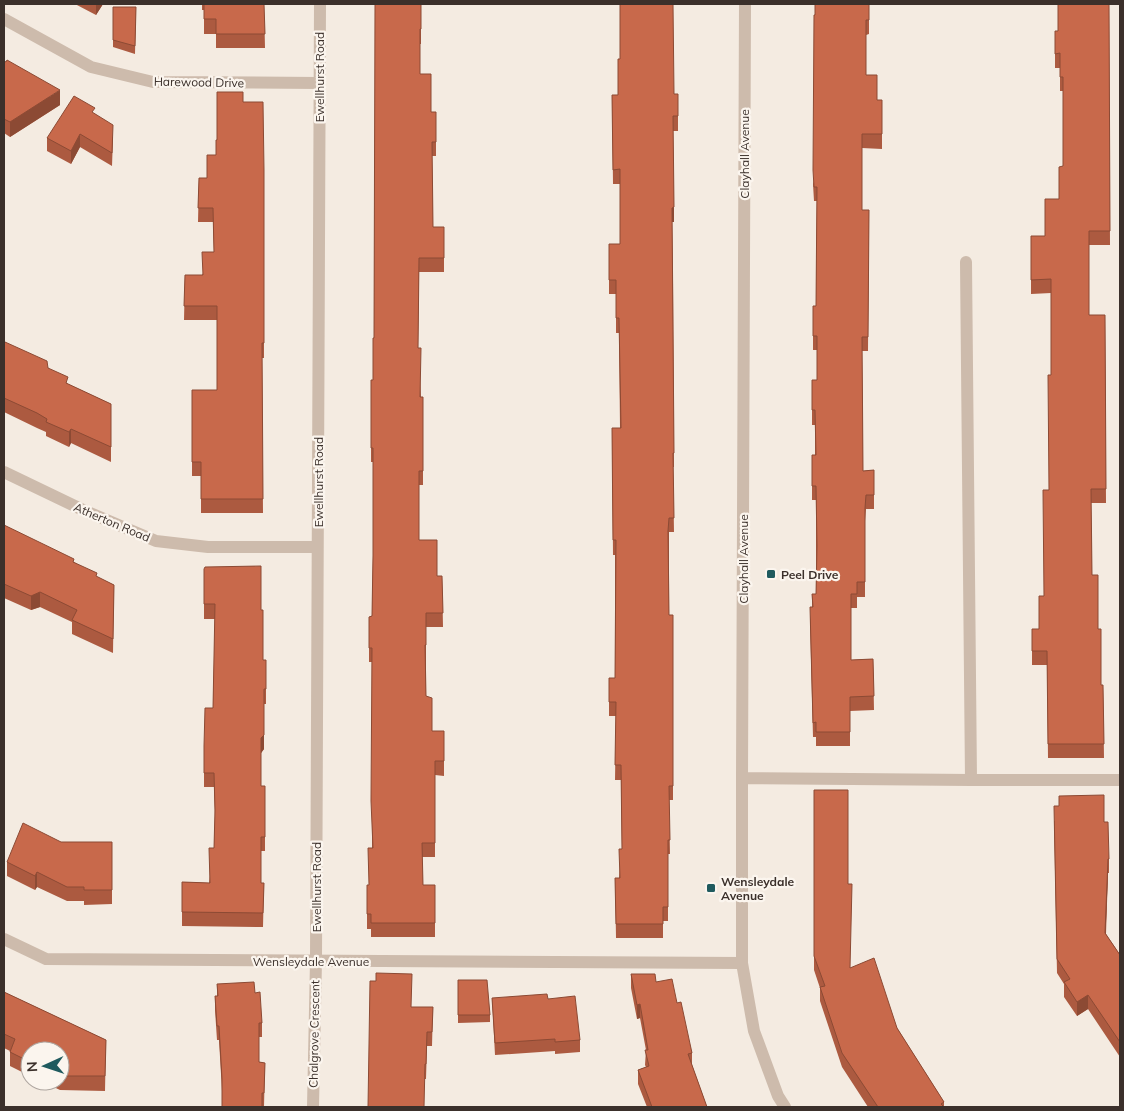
<svg xmlns="http://www.w3.org/2000/svg" width="1124" height="1111" viewBox="0 0 1124 1111" font-family="Mulish,sans-serif">
	<rect width="100%" height="100%" fill="#f4ebe1"/>
	<g fill="none" stroke-linecap="round" stroke-linejoin="round">
		<path stroke="#cdbbac" stroke-width="12" d="M 745,4 L 742,778 L 742,963 L 754,1031 L 778,1096 L 785,1107
			M 4,19 L 91,67 L 153,82 L 319,83
			M 966,262 L 971,780
			M 4,472 L 83,510 L 156,541 L 208,547 L 317,547
			M 742,778 L 971,780 L 1120,780
			M 4,939 L 46,959 L 742,963
			M 313,1107 L 316,961 L 320,4"/>
	</g>
	<path fill="#ac5a40" d="M 75,4 L 103,4 L 96,15 Z
		M 202,4 L 264,4 L 265,48 L 216,48 L 216,34 L 204,34 L 204,10 L 202,10 Z
		M 421,4 L 421,44 L 420,44 L 420,74 L 431,112 L 436,112 L 436,156 L 432,156 L 433,227 L 444,227 L 444,272 L 419,272 L 418,348 L 421,397 L 423,397 L 423,485 L 419,485 L 419,540 L 437,576 L 442,576 L 443,627 L 426,627 L 426,696 L 432,731 L 444,731 L 444,776 L 435,775 L 435,857 L 422,857 L 423,885 L 435,885 L 435,937 L 371,937 L 371,929 L 367,929 L 367,885 L 369,885 L 372,848 L 372,662 L 369,662 L 369,617 L 372,616 L 373,557 L 373,462 L 371,462 L 371,380 L 373,380 L 374,338 L 375,116 Z
		M 869,4 L 869,34 L 866,35 L 866,75 L 877,100 L 882,100 L 882,149 L 862,148 L 862,210 L 869,210 L 868,351 L 862,351 L 863,471 L 874,470 L 874,509 L 866,509 L 865,521 L 865,597 L 857,597 L 857,608 L 851,608 L 851,660 L 873,659 L 874,710 L 850,711 L 850,746 L 816,746 L 816,737 L 813,737 L 810,621 L 812,607 L 812,594 L 816,594 L 816,500 L 812,500 L 812,455 L 815,455 L 815,425 L 812,425 L 812,410 L 817,380 L 817,350 L 813,350 L 813,306 L 816,306 L 817,201 L 814,201 L 813,184 Z
		M 1109,4 L 1110,245 L 1089,245 L 1089,315 L 1105,315 L 1106,503 L 1091,503 L 1092,575 L 1098,629 L 1101,685 L 1103,685 L 1104,758 L 1048,758 L 1047,665 L 1032,665 L 1032,629 L 1039,629 L 1044,596 L 1049,490 L 1051,375 L 1051,293 L 1031,294 L 1031,236 L 1045,236 L 1059,199 L 1063,166 L 1063,91 L 1060,91 L 1060,68 L 1055,68 L 1055,31 L 1058,31 Z
		M 113,7 L 136,7 L 135,54 L 113,47 Z
		M 4,61 L 60,105 L 10,137 L 4,133 Z
		M 678,94 L 678,131 L 673,131 L 674,222 L 672,222 L 673,280 L 674,467 L 673,467 L 674,532 L 669,532 L 669,615 L 673,615 L 673,800 L 669,800 L 670,854 L 668,854 L 668,921 L 663,921 L 663,938 L 616,938 L 615,878 L 619,878 L 622,849 L 621,780 L 615,780 L 616,716 L 609,716 L 609,689 L 615,678 L 615,555 L 613,555 L 612,428 L 620,428 L 619,333 L 616,333 L 616,294 L 609,294 L 609,280 L 620,244 L 620,184 L 613,184 L 612,95 Z
		M 243,102 L 264,184 L 264,358 L 262,358 L 263,513 L 201,513 L 201,476 L 192,476 L 192,390 L 217,390 L 217,320 L 184,320 L 185,275 L 202,275 L 214,252 L 213,222 L 198,222 L 199,178 L 207,178 L 216,155 L 217,140 Z
		M 95,114 L 113,138 L 112,166 L 80,147 L 71,164 L 47,151 L 47,138 Z
		M 4,345 L 48,368 L 68,384 L 111,404 L 111,462 L 71,443 L 69,447 L 46,436 L 46,432 L 37,428 L 4,412 Z
		M 4,525 L 74,562 L 97,577 L 114,585 L 113,653 L 72,634 L 72,622 L 40,607 L 31,610 L 4,598 Z
		M 204,569 L 261,610 L 263,660 L 266,675 L 266,704 L 264,704 L 264,749 L 261,753 L 261,786 L 265,786 L 265,851 L 261,851 L 261,883 L 264,883 L 263,927 L 182,926 L 182,882 L 209,883 L 214,848 L 215,816 L 214,787 L 204,787 L 204,760 L 213,708 L 215,619 L 204,619 Z
		M 814,790 L 848,884 L 850,968 L 897,1028 L 944,1102 L 944,1107 L 868,1107 L 842,1067 L 820,1001 L 820,988 L 814,970 Z
		M 1054,821 L 1104,822 L 1109,859 L 1109,873 L 1108,873 L 1106,934 L 1120,955 L 1120,1057 L 1088,1009 L 1077,1016 L 1064,997 L 1064,984 L 1057,973 Z
		M 61,842 L 112,842 L 112,904 L 84,905 L 84,901 L 67,901 L 37,887 L 35,890 L 7,876 L 7,862 Z
		M 631,974 L 656,982 L 677,1003 L 692,1053 L 692,1065 L 707,1107 L 647,1107 L 638,1084 L 638,1070 L 646,1067 L 645,1065 L 646,1050 L 640,1018 L 637,1019 L 631,988 Z
		M 458,980 L 490,1015 L 490,1022 L 458,1023 Z
		M 217,984 L 255,993 L 262,1023 L 262,1037 L 259,1037 L 259,1062 L 265,1063 L 264,1107 L 222,1107 L 222,1091 L 219,1040 L 217,1040 L 215,1010 L 215,996 L 217,996 Z
		M 4,992 L 106,1040 L 105,1091 L 60,1090 L 41,1081 L 60,1081 L 60,1051 L 30,1051 L 30,1076 L 10,1066 L 10,1051 L 4,1048 Z
		M 492,998 L 548,999 L 580,1040 L 580,1052 L 555,1054 L 555,1051 L 495,1055 Z
		M 412,1007 L 433,1007 L 432,1046 L 427,1046 L 426,1079 L 425,1079 Z"/>
	<path fill="#8c4a34" d="M 96,4 L 103,4 L 96,15 Z
		M 60,90 L 60,105 L 10,137 L 10,122 Z
		M 80,134 L 80,147 L 71,164 L 71,151 Z
		M 674,207 L 674,222 L 672,222 L 672,208 Z
		M 71,429 L 71,443 L 69,447 L 69,432 Z
		M 40,592 L 40,607 L 31,610 L 31,596 Z
		M 264,735 L 264,749 L 261,753 L 261,738 Z
		M 1108,859 L 1108,873 L 1105,948 L 1105,933 Z
		M 37,872 L 37,887 L 35,890 L 35,876 Z
		M 1088,995 L 1088,1009 L 1077,1016 L 1077,1002 Z
		M 640,1004 L 640,1018 L 637,1019 L 637,1005 Z"/>
	<path fill="#c8694b" stroke="#8c4a34" d="M 204,4 L 264,4 L 265,34 L 216,34 L 216,19 L 204,19 Z
		M 375,4 L 421,4 L 421,29 L 420,29 L 420,74 L 431,74 L 431,112 L 436,112 L 436,142 L 432,142 L 433,227 L 444,227 L 444,258 L 419,258 L 418,348 L 421,348 L 420,397 L 423,397 L 423,471 L 419,471 L 419,540 L 437,540 L 437,576 L 442,576 L 443,613 L 426,613 L 426,645 L 425,645 L 426,696 L 432,698 L 432,731 L 444,731 L 444,761 L 435,761 L 435,843 L 422,843 L 423,885 L 435,885 L 435,923 L 371,923 L 371,914 L 367,914 L 367,885 L 369,885 L 368,848 L 373,848 L 371,801 L 372,648 L 369,648 L 369,617 L 372,616 L 373,556 L 373,448 L 371,448 L 371,380 L 373,380 L 373,338 L 374,338 Z
		M 620,4 L 673,4 L 674,94 L 678,94 L 678,116 L 673,116 L 674,207 L 672,208 L 674,453 L 673,453 L 674,518 L 669,518 L 668,531 L 669,615 L 673,615 L 673,786 L 669,786 L 670,840 L 668,840 L 668,907 L 663,907 L 663,924 L 616,924 L 615,878 L 620,878 L 619,849 L 622,849 L 621,765 L 615,765 L 616,702 L 609,702 L 609,678 L 615,678 L 616,540 L 613,540 L 612,428 L 621,428 L 619,318 L 616,318 L 616,280 L 609,280 L 609,244 L 620,244 L 620,169 L 613,170 L 612,95 L 618,95 L 618,59 L 620,59 Z
		M 815,4 L 869,4 L 869,20 L 866,20 L 866,75 L 877,75 L 877,100 L 882,100 L 882,134 L 862,134 L 862,210 L 869,210 L 868,337 L 862,337 L 863,471 L 874,470 L 874,495 L 866,495 L 865,508 L 865,582 L 857,582 L 857,594 L 851,594 L 851,660 L 873,659 L 874,696 L 850,697 L 850,732 L 816,732 L 816,722 L 813,723 L 810,607 L 813,607 L 812,594 L 816,594 L 817,546 L 816,486 L 812,486 L 812,455 L 816,455 L 815,410 L 812,410 L 812,380 L 817,380 L 817,336 L 813,336 L 813,306 L 816,306 L 817,187 L 814,187 L 813,170 L 814,15 L 815,15 Z
		M 1058,4 L 1109,4 L 1110,231 L 1089,231 L 1089,315 L 1105,315 L 1106,489 L 1091,489 L 1092,575 L 1098,575 L 1098,629 L 1101,629 L 1101,685 L 1103,685 L 1104,744 L 1048,744 L 1047,651 L 1032,651 L 1032,629 L 1039,629 L 1039,596 L 1044,596 L 1043,490 L 1049,490 L 1048,375 L 1051,375 L 1051,279 L 1031,280 L 1031,236 L 1045,236 L 1045,199 L 1059,199 L 1059,167 L 1063,166 L 1063,77 L 1060,77 L 1060,53 L 1055,54 L 1055,31 L 1058,31 Z
		M 113,7 L 136,7 L 135,46 L 113,40 Z
		M 7,60 L 60,90 L 10,122 L 4,119 L 4,61 L 6,62 Z
		M 217,92 L 243,92 L 243,102 L 263,102 L 264,170 L 264,343 L 262,343 L 263,499 L 201,499 L 201,462 L 192,462 L 192,390 L 217,390 L 217,306 L 184,306 L 185,275 L 203,275 L 202,252 L 214,252 L 213,208 L 198,208 L 199,178 L 207,178 L 207,155 L 216,155 L 216,140 L 217,140 Z
		M 74,96 L 95,108 L 92,112 L 113,125 L 112,153 L 80,134 L 71,151 L 47,138 Z
		M 5,342 L 47,361 L 48,368 L 68,377 L 66,383 L 111,404 L 111,447 L 71,429 L 69,432 L 46,422 L 47,419 L 37,413 L 4,398 L 4,345 Z
		M 4,525 L 74,559 L 73,562 L 97,573 L 96,576 L 114,585 L 113,639 L 72,620 L 77,610 L 40,592 L 31,596 L 4,584 Z
		M 261,566 L 261,610 L 263,610 L 263,660 L 266,660 L 266,689 L 264,689 L 264,735 L 261,738 L 261,786 L 265,786 L 265,837 L 261,837 L 261,883 L 264,883 L 263,913 L 182,912 L 182,882 L 210,883 L 209,848 L 214,848 L 215,810 L 214,773 L 204,773 L 204,746 L 205,708 L 213,708 L 215,604 L 204,604 L 204,569 L 205,567 Z
		M 814,790 L 848,790 L 848,884 L 852,884 L 850,968 L 874,958 L 897,1028 L 944,1102 L 941,1104 L 944,1107 L 878,1107 L 842,1053 L 820,987 L 825,986 L 814,956 Z
		M 1104,795 L 1104,822 L 1108,822 L 1109,859 L 1108,859 L 1105,933 L 1120,955 L 1120,1042 L 1088,995 L 1077,1002 L 1064,982 L 1070,979 L 1057,959 L 1054,806 L 1059,806 L 1059,796 Z
		M 23,823 L 61,842 L 112,842 L 112,890 L 84,890 L 84,887 L 67,887 L 37,872 L 35,876 L 7,862 Z
		M 376,973 L 412,974 L 411,1007 L 433,1007 L 432,1032 L 427,1032 L 426,1064 L 425,1064 L 424,1107 L 368,1107 L 370,981 L 376,981 Z
		M 631,974 L 655,974 L 656,982 L 672,979 L 677,1003 L 681,1002 L 692,1053 L 688,1054 L 707,1107 L 652,1107 L 638,1070 L 649,1066 L 645,1050 L 648,1050 L 640,1004 L 637,1005 Z
		M 458,980 L 487,980 L 490,1015 L 458,1015 Z
		M 254,982 L 255,993 L 260,992 L 262,1023 L 259,1023 L 259,1062 L 265,1063 L 264,1093 L 262,1093 L 262,1107 L 222,1107 L 222,1079 L 219,1026 L 217,1026 L 215,996 L 218,996 L 217,984 Z
		M 4,992 L 106,1040 L 105,1076 L 60,1076 L 60,1051 L 30,1051 L 30,1062 L 10,1052 L 15,1039 L 4,1034 Z
		M 547,994 L 548,999 L 575,996 L 580,1040 L 555,1042 L 555,1039 L 495,1043 L 492,998 Z"/>
	<g fill="#1f5a5e" stroke="#fbf5ee" stroke-width="2">
		<rect x="766" y="569" width="10" height="10" rx="2.5"/>
		<rect x="706" y="883" width="10" height="10" rx="2.5"/>
	</g>
	<g text-anchor="middle" dominant-baseline="central" stroke-width="4.5" stroke-linejoin="round" paint-order="stroke">
		<g font-size="12" fill="#3b302b" stroke="#fbf5ee">
			<text transform="translate(319 77) rotate(-90)">Ewellhurst Road</text>
			<text transform="translate(199 82) rotate(1)">Harewood Drive</text>
			<text transform="translate(744 154) rotate(-90)">Clayhall Avenue</text>
			<text transform="translate(318 482) rotate(-90)">Ewellhurst Road</text>
			<text transform="translate(112 522) rotate(23)">Atherton Road</text>
			<text transform="translate(743 559) rotate(-90)">Clayhall Avenue</text>
			<text transform="translate(316 887) rotate(-90)">Ewellhurst Road</text>
			<text x="311" y="961">Wensleydale Avenue</text>
			<text transform="translate(314 1034) rotate(-89)">Chalgrove Crescent</text>
		</g>
		<g font-size="12" font-weight="bold" fill="#3b302b" stroke="#fbf5ee" text-anchor="start">
			<text x="781" y="574">Peel Drive</text>
			<text x="721" y="881">Wensleydale<tspan x="721" dy="14">Avenue</tspan></text>
		</g>
	</g>
	<rect width="1124" height="1111" fill="none" stroke="#3b302b" stroke-width="10"/>
	<g transform="translate(45 1066) rotate(267)"><circle r="24" fill="#fbf5ee" stroke="#aea6a0"/>
	<path d="M0-4L9 19L0 12L-9 19Z" fill="#1f5a5e"/>
	<text y="-8" font-size="14" font-weight="bold" text-anchor="middle" fill="#3b302b">N</text>
	</g>
</svg>
